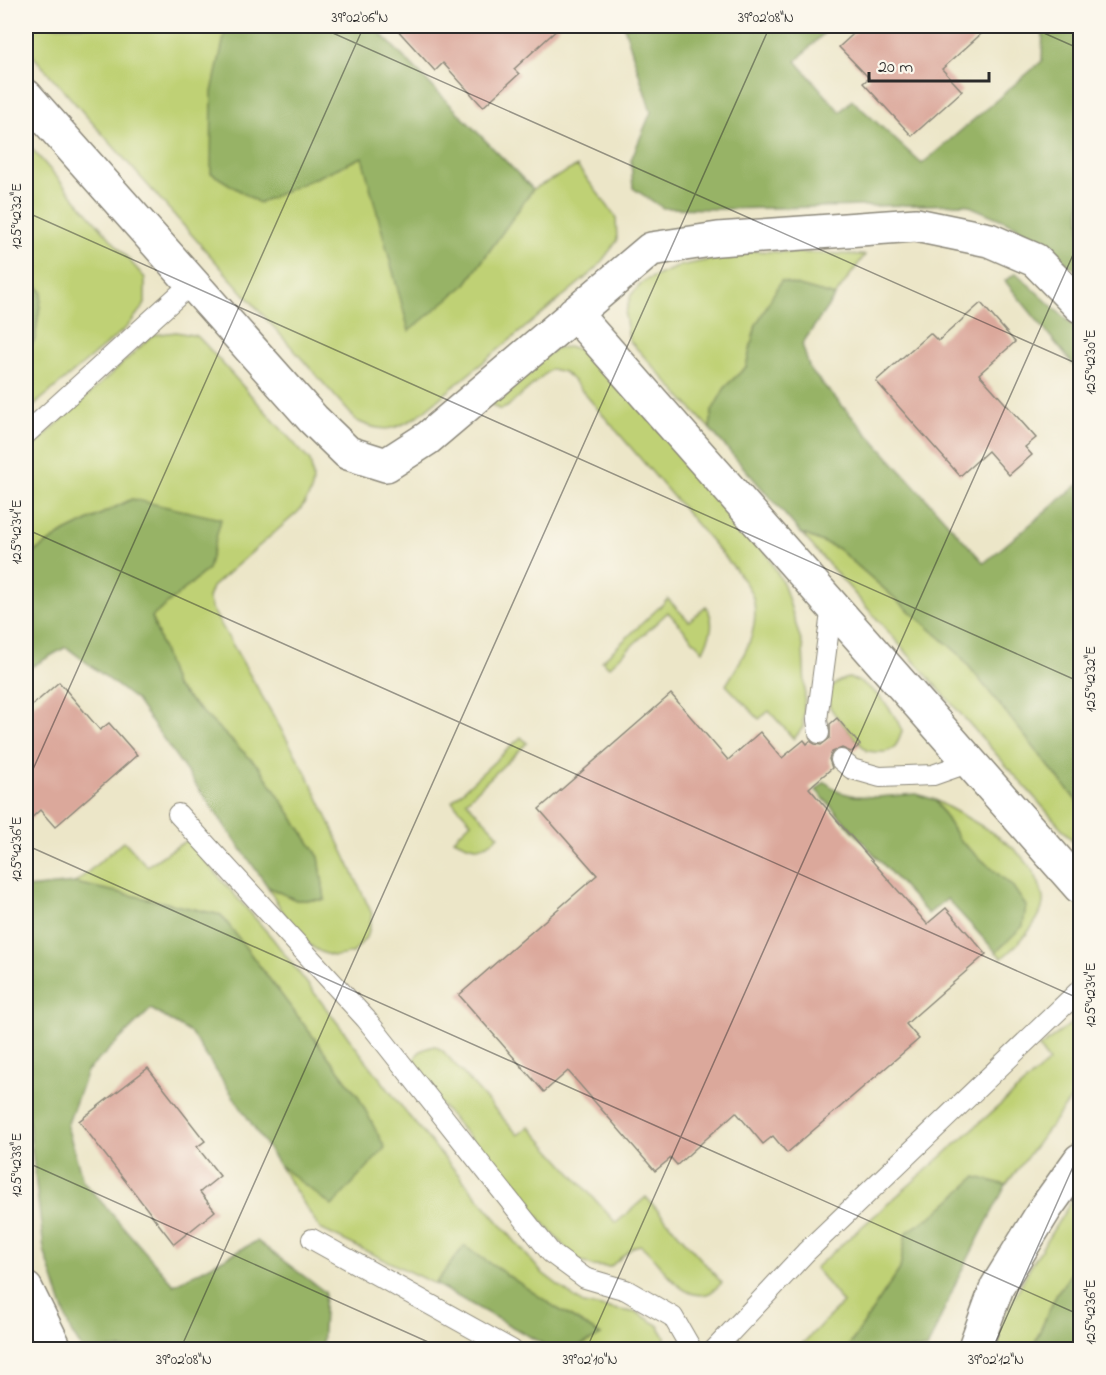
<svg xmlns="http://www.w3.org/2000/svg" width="1106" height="1375" viewBox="0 0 1106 1375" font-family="'Indie Flower',sans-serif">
	<rect width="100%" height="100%" fill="#fbf7ec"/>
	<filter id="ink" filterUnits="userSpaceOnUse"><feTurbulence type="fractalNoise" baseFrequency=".0167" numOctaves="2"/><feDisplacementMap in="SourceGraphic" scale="12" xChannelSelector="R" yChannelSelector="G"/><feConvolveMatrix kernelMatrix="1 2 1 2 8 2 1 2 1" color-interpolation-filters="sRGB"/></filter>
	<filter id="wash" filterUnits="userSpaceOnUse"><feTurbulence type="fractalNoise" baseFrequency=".008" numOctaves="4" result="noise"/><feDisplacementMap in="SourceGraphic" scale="24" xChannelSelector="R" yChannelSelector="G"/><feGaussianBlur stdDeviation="1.35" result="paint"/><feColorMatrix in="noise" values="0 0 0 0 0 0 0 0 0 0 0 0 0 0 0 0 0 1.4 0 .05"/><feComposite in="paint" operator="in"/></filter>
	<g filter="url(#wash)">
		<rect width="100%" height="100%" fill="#ece6c8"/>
		<path fill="#bfd174" stroke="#757e50" stroke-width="1.5" d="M 26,26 L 225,26 L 309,181 L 362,157 L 466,284 L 533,189 L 577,166 L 616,217 L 617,241 L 596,269 L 418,416 C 394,431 383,433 357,421 L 26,48 Z
			M 26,142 L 145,278 L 145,304 L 127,327 L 26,412 L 26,354 L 35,339 L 42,292 L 26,272 Z
			M 753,251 L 865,255 L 835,296 L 781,282 L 756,325 L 746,367 L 726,386 L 712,411 L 710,429 L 629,340 L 625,315 L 631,295 L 644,281 L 680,266 Z
			M 176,332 L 197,336 L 205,344 L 310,461 C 316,484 313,494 298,512 L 212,587 L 208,598 L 211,607 L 309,778 L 372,914 L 368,935 L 353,953 C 347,954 340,956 334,956 C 301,951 283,912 268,887 L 296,900 L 325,900 L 319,857 L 260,768 L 175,686 L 152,617 L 208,569 L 132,499 L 65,532 L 26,557 L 26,453 L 153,335 Z
			M 571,347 L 584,351 L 596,359 L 763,547 L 784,585 L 803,648 L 805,689 L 803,727 L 794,739 L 769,711 L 759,719 L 726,685 C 742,659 761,631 753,598 C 751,589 742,579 736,570 L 572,379 L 564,372 L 551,369 L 507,407 L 500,410 L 493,406 L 490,399 L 556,348 Z
			M 801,533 L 837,548 L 959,654 L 1080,805 L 1080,849 Z
			M 668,599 L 689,621 L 706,606 C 716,623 711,634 703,651 L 668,612 L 609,667 L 602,661 Z
			M 849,678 C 873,684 893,709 902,731 C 896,753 888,754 867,751 C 856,739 837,720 830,707 C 822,692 836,680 849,678 Z
			M 521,737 L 527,743 L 466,801 L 499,836 C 482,851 473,849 454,839 L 471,822 L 452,801 Z
			M 935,800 C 972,821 1030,846 1041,890 C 1042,894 1044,900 1043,903 C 1041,922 1016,946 1002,958 L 996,952 L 1005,944 L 1025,906 L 1013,887 L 960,841 Z
			M 187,840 L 273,939 L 408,1115 L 541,1272 L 583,1304 L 638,1313 L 658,1325 L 665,1337 L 664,1349 L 574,1349 L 601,1335 L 558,1309 L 464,1246 L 435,1284 L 320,1229 L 279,1165 L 332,1205 L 358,1096 L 221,915 L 75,883 L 124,841 L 147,866 Z
			M 1080,1017 L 1080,1087 L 1006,1185 L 976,1177 L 936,1213 L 906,1233 L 900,1269 L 847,1349 L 796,1350 L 843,1303 L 815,1268 L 1049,1062 L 1039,1048 Z
			M 435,1046 L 443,1051 L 518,1135 L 529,1126 L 616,1223 L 646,1197 L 722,1283 C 718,1286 712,1293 707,1294 C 677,1301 661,1259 640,1245 L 633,1247 L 610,1267 L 592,1266 L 575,1259 L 416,1076 L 411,1067 C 416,1053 420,1049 435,1046 Z
			M 1080,1187 L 1080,1262 L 1057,1293 L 1032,1349 L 992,1350 L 996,1333 L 1030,1267 Z"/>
		<path fill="#97b366" stroke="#616f48" stroke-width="1.5" d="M 225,26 L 377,26 L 375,28 L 533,189 L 466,284 L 409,331 L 362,157 L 259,203 L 211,173 L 212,92 L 226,28 Z
			M 624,26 L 831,26 L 796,61 L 840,112 L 852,100 L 922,164 L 1042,61 L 1043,26 L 1080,26 L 1080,273 L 1014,225 L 965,204 L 717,209 L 663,208 L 633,188 L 631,160 L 651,112 Z
			M 26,272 L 42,292 L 35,339 L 26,354 Z
			M 1016,273 L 1080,332 L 1080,373 L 1005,281 Z
			M 781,281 L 835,296 L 802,344 L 810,370 L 984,563 L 1080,483 L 1080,805 L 959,654 L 837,548 L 801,533 L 710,429 L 712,411 L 726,386 L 746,367 L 756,325 Z
			M 132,499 L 221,519 L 208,569 L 152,617 L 175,686 L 260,768 L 319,857 L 325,900 L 296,900 L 268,887 L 136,700 L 66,647 L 26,670 L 26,557 L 65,532 Z
			M 825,782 L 839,792 L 855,796 L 877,797 L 916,794 L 935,800 L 960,841 L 1013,887 L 1026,906 L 1023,926 L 996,952 L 947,899 L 928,914 L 816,790 Z
			M 75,883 L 221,915 L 358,1096 L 385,1148 L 332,1206 L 279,1165 L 191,1033 L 151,1009 L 87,1071 L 67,1126 L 83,1181 L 174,1285 L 257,1241 L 325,1292 L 322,1349 L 82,1349 L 70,1330 L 44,1250 L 26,1100 L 26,888 Z
			M 976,1177 L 1006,1185 L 957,1280 L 927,1349 L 847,1349 L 900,1269 L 906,1233 L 936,1213 Z
			M 464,1246 L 558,1309 L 601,1335 L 574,1349 L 552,1349 L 435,1284 Z
			M 1080,1262 L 1080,1349 L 1032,1349 L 1057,1293 Z"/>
		<g id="blocks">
			<path fill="#dba89b" d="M 394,26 L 561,26 L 514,69 L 519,74 L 483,107 L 443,63 L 435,71 Z
				M 862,26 L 990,26 L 942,69 L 962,91 L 912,136 L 863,83 L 869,78 L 839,47 Z
				M 981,303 L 1015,342 L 979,374 L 1036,438 L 1025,447 L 1032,455 L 1009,475 L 988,451 L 960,476 L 876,381 L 930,333 L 938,341 Z
				M 59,682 L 100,730 L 109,723 L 137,755 L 55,827 L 40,810 L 26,823 L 26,711 Z
				M 671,694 L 728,760 L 760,732 L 782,758 L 804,740 L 807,744 L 810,741 L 815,744 L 821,745 L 830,738 L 830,724 L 837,718 L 860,745 L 851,752 L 842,748 L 832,752 L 829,759 L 832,768 L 809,788 L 927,924 L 946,908 L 986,954 L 906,1024 L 919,1039 L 787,1153 L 773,1136 L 763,1144 L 736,1112 L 677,1165 L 671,1158 L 655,1171 L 568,1071 L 544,1092 L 459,995 L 597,875 L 539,809 Z
				M 148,1068 L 205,1141 L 197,1147 L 220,1176 L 200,1192 L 215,1211 L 174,1244 L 79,1121 Z"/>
		</g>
	</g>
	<g filter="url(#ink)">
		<use href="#blocks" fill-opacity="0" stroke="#8c887a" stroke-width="1.5"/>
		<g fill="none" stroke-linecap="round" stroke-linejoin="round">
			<defs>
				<path id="service" d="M 26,434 L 192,283
					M 819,733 L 817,720 L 832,605
					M 841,760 L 852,769 L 880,777 L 933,775 L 970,762
					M 178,814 L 366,1019 L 551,1253 L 585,1278 L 626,1290 L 673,1317 L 692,1350
					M 312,1239 L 512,1350
					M 714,1350 L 806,1252 L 1080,990"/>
				<path id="minor" d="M 26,96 L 313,419 L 348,453 L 386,465 L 428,438 L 651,249 L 718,239 L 916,225 L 989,240 L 1035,260 L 1080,306
					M 574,313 L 1080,887
					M 26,1289 L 56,1350
					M 974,1350 L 997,1287 L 1045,1209 L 1080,1160"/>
			</defs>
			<use href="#service" stroke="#8c887a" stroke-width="22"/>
			<use href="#minor" stroke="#8c887a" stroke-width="36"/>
			<use href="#service" stroke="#fff" stroke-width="20"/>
			<use href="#minor" stroke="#fff" stroke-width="33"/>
		</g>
	</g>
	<path fill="none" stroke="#2b2b2b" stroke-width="1.5" stroke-opacity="0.45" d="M 317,26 L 1080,365M 1028,26 L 1080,49M 26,212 L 1080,682M 26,529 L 1080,999M 26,785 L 364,26M 26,845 L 1080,1315M 26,1162 L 446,1350M 180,1350 L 770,26M 586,1350 L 1080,239M 992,1350 L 1080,1151"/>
	<rect width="1106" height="1375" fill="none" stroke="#fbf7ec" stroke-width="66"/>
	<path d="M869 72v9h120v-9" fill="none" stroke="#2b2b2b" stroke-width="3"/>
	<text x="878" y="72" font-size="18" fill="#2b2b2b" stroke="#fbf7ec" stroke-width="4.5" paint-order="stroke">20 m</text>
	<rect x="33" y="33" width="1040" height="1309" fill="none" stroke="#2b2b2b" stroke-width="2"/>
	<g font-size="15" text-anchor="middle" fill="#2b2b2b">
		<text x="360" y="22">39°02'06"N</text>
		<text x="766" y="22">39°02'08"N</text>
		<text transform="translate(16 216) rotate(-90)" y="5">125°42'32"E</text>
		<text transform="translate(1090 362) rotate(-90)" y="5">125°42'30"E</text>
		<text transform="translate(16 532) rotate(-90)" y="5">125°42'34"E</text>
		<text transform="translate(1090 679) rotate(-90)" y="5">125°42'32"E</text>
		<text transform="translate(16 849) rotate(-90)" y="5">125°42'36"E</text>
		<text transform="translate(1090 995) rotate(-90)" y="5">125°42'34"E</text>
		<text transform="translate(16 1165) rotate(-90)" y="5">125°42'38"E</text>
		<text transform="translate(1090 1312) rotate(-90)" y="5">125°42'36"E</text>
		<text x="184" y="1364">39°02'08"N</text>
		<text x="590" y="1364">39°02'10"N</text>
		<text x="996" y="1364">39°02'12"N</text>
	</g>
</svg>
